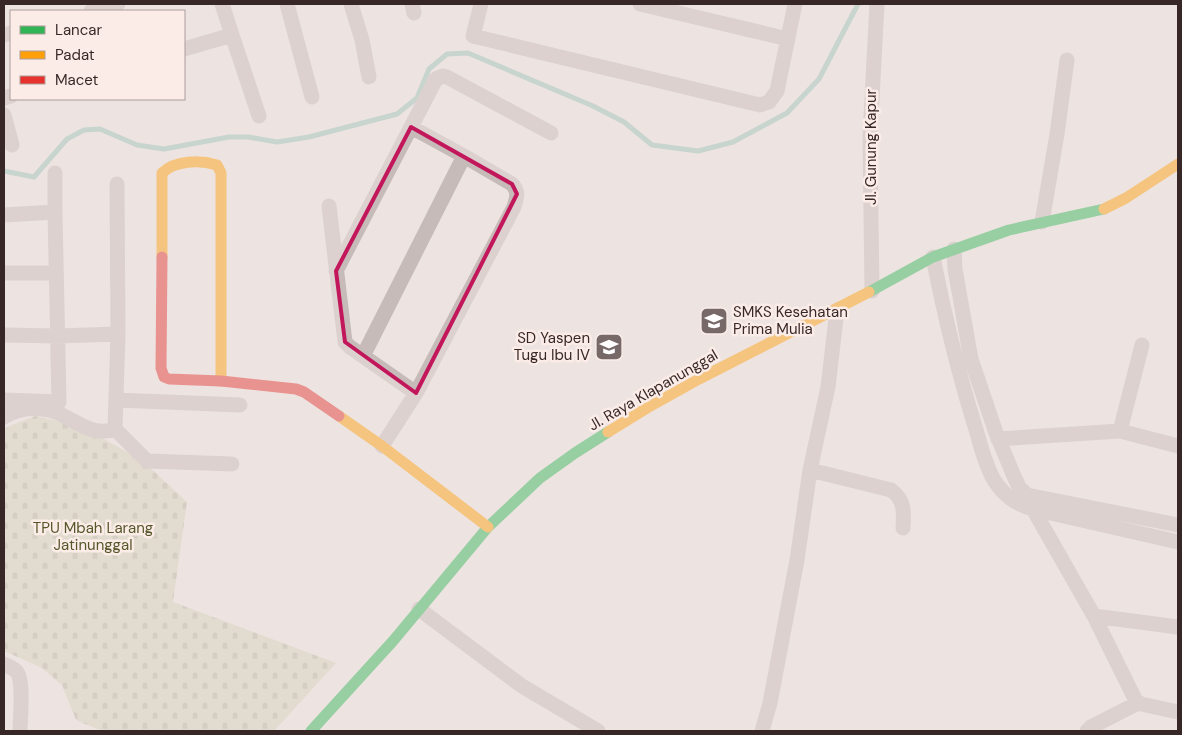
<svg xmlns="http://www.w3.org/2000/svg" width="1182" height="735" viewBox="0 0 1182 735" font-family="'DM Sans',sans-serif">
	<defs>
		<pattern id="cemetery-stones" width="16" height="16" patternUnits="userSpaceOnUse" patternTransform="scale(1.25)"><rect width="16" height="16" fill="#d5d2ba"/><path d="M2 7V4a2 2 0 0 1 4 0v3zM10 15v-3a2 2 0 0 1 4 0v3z" fill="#b8b4a0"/></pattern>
	</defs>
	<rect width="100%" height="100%" fill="#ede4e1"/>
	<path fill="url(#cemetery-stones)" d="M 35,416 L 81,426 L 143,461 L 187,502 L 173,602 L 336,663 L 274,731 L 102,731 L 76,720 L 62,685 L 42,668 L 4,651 L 4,430 L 7,427 Z"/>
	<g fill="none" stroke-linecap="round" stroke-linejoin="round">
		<path stroke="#9bc1b5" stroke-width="5" d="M 4,171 L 34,177 L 67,139 L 84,130 L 100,129 L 137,145 L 164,149 L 229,137 L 248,137 L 277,142 L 309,137 L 397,114 L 417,98 L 429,69 L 447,54 L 468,53 L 593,106 L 624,122 L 652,145 L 698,151 L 733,142 L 787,113 L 819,79 L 858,4"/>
		<path stroke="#c7bbb9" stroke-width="15" d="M 287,4 L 312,97
			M 351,4 L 362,40 L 369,77
			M 412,4 L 414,13
			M 481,4 L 473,36 L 760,105 L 769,102 L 777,91 L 795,4
			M 640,4 L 788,39
			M 91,11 L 118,4
			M 4,35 L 11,33
			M 232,35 L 259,116
			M 184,49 L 232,35 L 222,4
			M 4,98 L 11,96
			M 4,115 L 12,145
			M 55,173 L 55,212
			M 117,184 L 118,334
			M 329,206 L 345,342 L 350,347 L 416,393
			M 4,215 L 55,212 L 59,402 L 4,400
			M 1042,222 L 1057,134 L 1067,60
			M 954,249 L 955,269 L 971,359 L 996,433 L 1013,474 L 1019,487 L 1027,495 L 1033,509 L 1094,616 L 1136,701 L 1141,704 L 1178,712
			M 933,257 C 944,313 957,368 974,423 C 980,442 984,463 994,480 C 1004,496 1016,504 1033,509 L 1178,542
			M 336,271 L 436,79 L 443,76 L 447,77 L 551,133
			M 4,273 L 56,273
			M 872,291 L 870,136 L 877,4
			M 4,335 L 57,336 L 118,334 L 115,429 L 147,461 L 232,464
			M 363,356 L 464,156
			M 117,400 L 240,405
			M 4,417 C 21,406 46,406 64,416 C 81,425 96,436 115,429
			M 1120,431 L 1142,345
			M 998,439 L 1120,431 L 1178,446
			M 382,446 L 416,393 L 514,207 C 517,197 519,192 512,184 L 464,156 L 411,127
			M 810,470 L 891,490 C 905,500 904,512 903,528
			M 1027,495 L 1178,525
			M 419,609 L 522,686 L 598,731
			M 1094,616 L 1178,627
			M 4,664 C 8,666 14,668 17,672 C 24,682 20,718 20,731
			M 762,731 L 770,703 L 797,560 L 810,470 L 828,387 L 837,310
			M 1087,731 L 1091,727 L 1138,703"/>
		<path stroke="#30b455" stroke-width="11" d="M 869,292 L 933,257 L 1009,230 L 1104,209
			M 311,731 L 393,641 L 488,527 L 540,478 L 575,453 L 608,432"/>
		<path stroke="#ff9f0a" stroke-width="11" d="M 1104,209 L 1126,198 L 1178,164
			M 162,257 L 162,173 C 175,160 200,160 217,165 L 221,173 L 221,381
			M 339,416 L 382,446 L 488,527
			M 608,432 L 647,408 L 699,379 L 869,292"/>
		<path stroke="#e5322d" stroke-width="11" d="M 162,257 L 161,368 L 164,377 L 169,379 L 221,381 L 296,389 L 304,392 L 339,416"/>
	</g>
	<path d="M0 0H1182V735H0ZM 411,127 L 512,184 L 517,194 L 416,393 L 345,342 L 336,271 Z" fill="#ede4e1" fill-opacity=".55" fill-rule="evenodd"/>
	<path fill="none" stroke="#c2185b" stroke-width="4" stroke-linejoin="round" d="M 411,127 L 512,184 L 517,194 L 416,393 L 345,342 L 336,271 Z"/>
	<defs>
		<symbol id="school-square" viewBox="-11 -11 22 22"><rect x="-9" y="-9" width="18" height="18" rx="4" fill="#776968" stroke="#fbece7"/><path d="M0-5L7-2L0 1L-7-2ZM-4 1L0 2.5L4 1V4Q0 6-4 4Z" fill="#fff"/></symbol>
	</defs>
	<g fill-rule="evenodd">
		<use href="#school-square" x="698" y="305" width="32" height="32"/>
		<use href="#school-square" x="593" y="331" width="32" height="32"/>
	</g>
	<g text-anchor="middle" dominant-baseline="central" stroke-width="5" stroke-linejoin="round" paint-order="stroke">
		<g font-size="15" fill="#382727" stroke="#fbece7">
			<text transform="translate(871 147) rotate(-90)">Jl. Gunung Kapur</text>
			<text transform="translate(653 390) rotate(-30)">Jl. Raya Klapanunggal</text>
		</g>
		<g font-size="15" fill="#382727" stroke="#fbece7" text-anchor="start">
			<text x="733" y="312">SMKS Kesehatan<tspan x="733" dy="17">Prima Mulia</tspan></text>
			<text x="590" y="338" text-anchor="end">SD Yaspen<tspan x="590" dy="17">Tugu Ibu IV</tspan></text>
		</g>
		<g font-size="15" fill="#55572a" stroke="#fbece7">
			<text x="93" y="528">TPU Mbah Larang<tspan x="93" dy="17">Jatinunggal</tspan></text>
		</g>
	</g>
	<rect width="1182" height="735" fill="none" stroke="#382727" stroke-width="10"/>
	<rect x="10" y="10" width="175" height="90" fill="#fbece7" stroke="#ad9d9a"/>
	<rect x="20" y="26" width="25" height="8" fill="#30b455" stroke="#ad9d9a"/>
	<text x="55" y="35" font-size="15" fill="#382727">Lancar</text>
	<rect x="20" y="51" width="25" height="8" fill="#ff9f0a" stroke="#ad9d9a"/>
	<text x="55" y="60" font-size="15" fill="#382727">Padat</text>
	<rect x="20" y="76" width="25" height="8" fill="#e5322d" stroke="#ad9d9a"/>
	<text x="55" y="85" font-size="15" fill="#382727">Macet</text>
</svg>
